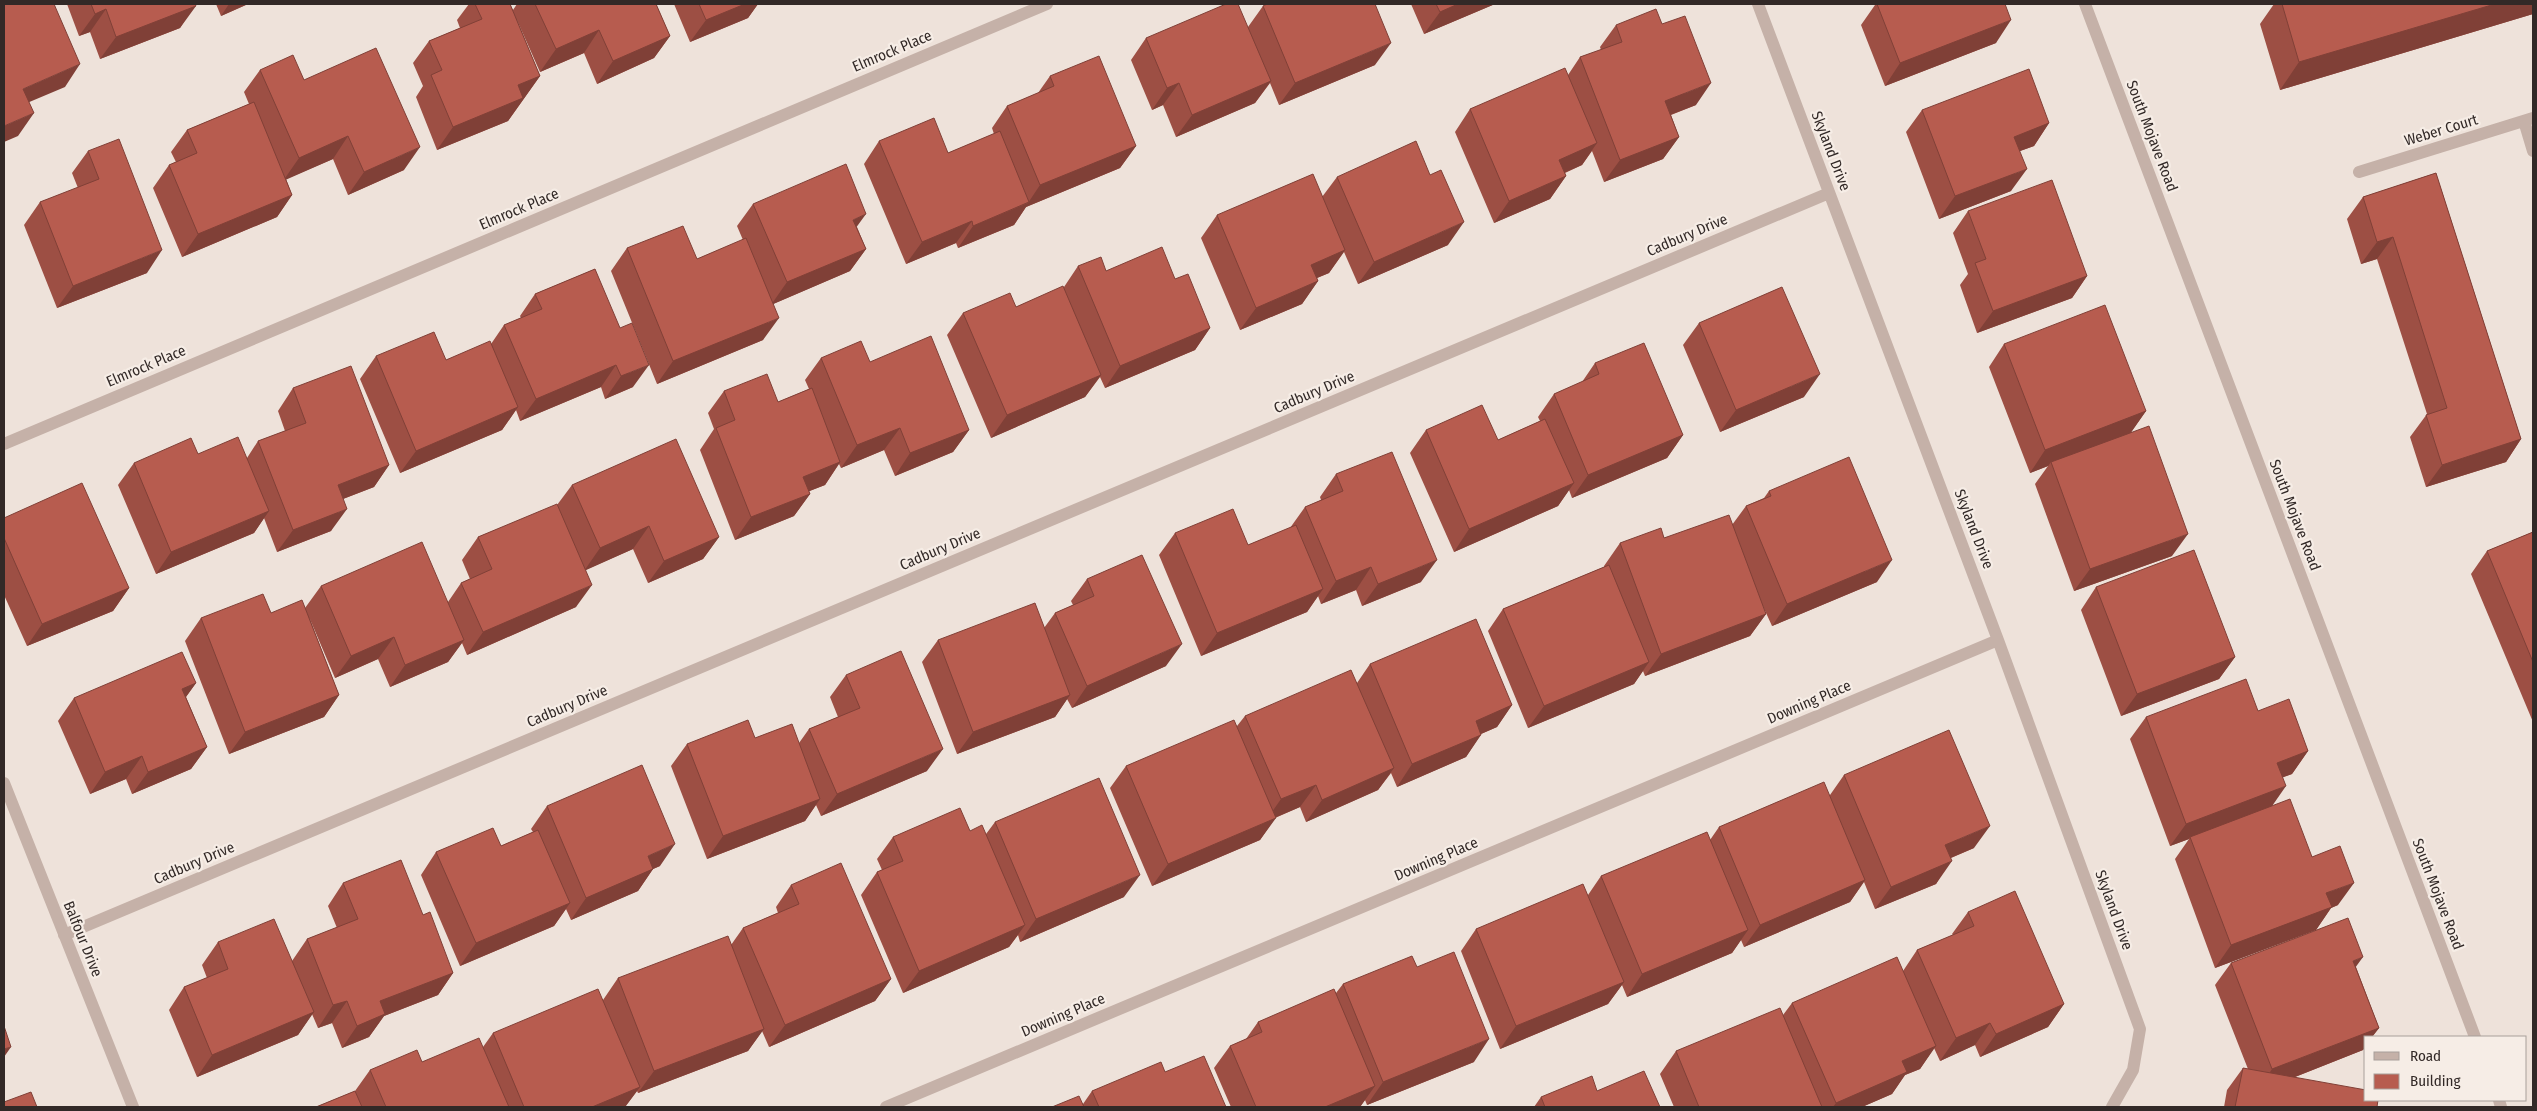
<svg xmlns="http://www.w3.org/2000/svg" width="2537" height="1111" viewBox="0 0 2537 1111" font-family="'Fira Sans Condensed',sans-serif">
	<rect width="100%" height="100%" fill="#eee2da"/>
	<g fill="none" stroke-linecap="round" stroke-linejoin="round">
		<path stroke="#c5b1a8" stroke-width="12" d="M 1758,4 L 1998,640 L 2140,1029 L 2133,1070 L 2112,1107
			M 2085,4 L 2475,1037
			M 2524,121 L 2533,151
			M 2359,172 L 2533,118
			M 4,444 L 1047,4
			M 4,783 L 133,1107
			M 64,935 L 1829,193
			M 2499,1100 L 2501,1107
			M 886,1107 L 1998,640"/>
	</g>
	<path fill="#9d4f44" d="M 67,4 L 195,4 L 180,28 L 100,59 L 90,32 L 79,36 Z
		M 216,4 L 248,4 L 221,16 Z
		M 469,4 L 510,4 L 513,10 L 517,4 L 656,4 L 670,36 L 654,58 L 597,84 L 584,53 L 540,72 L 516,18 L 540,76 L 508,121 L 437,150 L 416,97 L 423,86 L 413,63 L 429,41 L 460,28 L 457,20 Z
		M 674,4 L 758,4 L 748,18 L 690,42 Z
		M 1411,4 L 1495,4 L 1424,34 Z
		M 1874,4 L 2005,4 L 1996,43 L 1885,86 L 1861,25 L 1875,5 Z
		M 2274,4 L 2533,4 L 2533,14 L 2280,90 L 2260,24 Z
		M 1263,6 L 1375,65 L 1279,105 L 1270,83 L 1255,103 L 1176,137 L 1163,105 L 1152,110 L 1131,60 L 1146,38 L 1248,27 Z
		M 1616,25 L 1696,105 L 1671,115 L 1679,137 L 1663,159 L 1604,182 L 1592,151 L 1582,165 L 1565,173 L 1566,176 L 1550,199 L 1494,223 L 1455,132 L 1470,109 L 1568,75 L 1580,57 L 1601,50 L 1600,47 Z
		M 260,70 L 304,80 L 404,170 L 348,195 L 333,159 L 286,179 L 292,195 L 277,217 L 182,257 L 153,188 L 169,165 L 176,162 L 171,152 L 187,130 L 249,104 L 244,92 Z
		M 1050,76 L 1136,146 L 1120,168 L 1026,207 L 1014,225 L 958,248 L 956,243 L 906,264 L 864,164 L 879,141 L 948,153 L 994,134 L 992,128 L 1007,106 L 1038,93 Z
		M 1922,110 L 2049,123 L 2034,146 L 2020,151 L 2011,191 L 1939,219 L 1906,132 Z
		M 88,151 L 147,273 L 57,308 L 24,225 L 40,202 L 78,188 L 72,173 Z
		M 2436,173 L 2521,439 L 2506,462 L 2426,487 L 2410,437 L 2427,414 L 2377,259 L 2361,264 L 2347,219 L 2363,197 Z
		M 1337,177 L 1448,245 L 1358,284 L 1344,252 L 1329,273 L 1317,278 L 1318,281 L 1302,304 L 1240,330 L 1201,238 L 1217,215 L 1322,197 Z
		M 753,204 L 857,227 L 866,249 L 850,271 L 773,304 L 763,340 L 657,384 L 611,271 L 627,248 L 697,259 L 743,240 L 737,226 Z
		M 1968,211 L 2087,276 L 2072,298 L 1977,333 L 1960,285 L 1968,274 L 1953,233 Z
		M 1078,266 L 1106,271 L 1175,279 L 1210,328 L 1195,350 L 1105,388 L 1100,377 L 1085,397 L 991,438 L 947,335 L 963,313 L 1016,307 L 1064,287 Z
		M 595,269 L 633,387 L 605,399 L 601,387 L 520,421 L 516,410 L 502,430 L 400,473 L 360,379 L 376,356 L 446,360 L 491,344 L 504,325 L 521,318 L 520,316 L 535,294 Z
		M 1699,323 L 1804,397 L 1720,432 L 1683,345 Z
		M 2004,344 L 2146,411 L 2131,432 L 2172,556 L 2074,591 L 2035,484 L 2048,466 L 2030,473 L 1989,367 Z
		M 821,358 L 870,362 L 969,430 L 953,452 L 895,476 L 884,450 L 841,468 L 839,464 L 825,485 L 809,491 L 810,494 L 794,516 L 735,540 L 700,450 L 714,429 L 708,413 L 724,391 L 778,402 L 809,389 L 805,380 Z
		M 1595,363 L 1683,435 L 1667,458 L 1572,498 L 1569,490 L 1558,506 L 1454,552 L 1410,453 L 1426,430 L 1498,440 L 1540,421 L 1538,417 L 1554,394 L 1582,382 Z
		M 293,388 L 389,465 L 374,487 L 343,499 L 331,531 L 277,552 L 264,518 L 254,533 L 156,574 L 118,485 L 134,463 L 198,454 L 247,458 L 258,441 L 285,431 L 278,411 Z
		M 1336,474 L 1421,582 L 1362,606 L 1356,590 L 1321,604 L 1318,596 L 1307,612 L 1201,656 L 1159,555 L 1175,533 L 1248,545 L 1290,528 L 1305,507 L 1321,500 L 1320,497 Z
		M 572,485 L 719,537 L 703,559 L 648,583 L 633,549 L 585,570 L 576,607 L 467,655 L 462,643 L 448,662 L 390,687 L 378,659 L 335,678 L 309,617 L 339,695 L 324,717 L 229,754 L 185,641 L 201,618 L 271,613 L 305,608 L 321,586 L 448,602 L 461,583 L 470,579 L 462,560 L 478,537 L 557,505 Z
		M 1769,491 L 1877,582 L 1772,626 L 1762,604 L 1766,614 L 1750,636 L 1645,676 L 1643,671 L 1634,684 L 1528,728 L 1488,631 L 1503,609 L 1604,567 L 1604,566 L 1620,543 L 1664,538 L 1732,525 L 1746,506 L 1764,498 Z
		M 4,518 L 129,588 L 113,611 L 27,646 L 4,595 Z
		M 2533,532 L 2533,722 L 2471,574 L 2487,551 Z
		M 1087,579 L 1166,666 L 1072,708 L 1067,699 L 1055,717 L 957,754 L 922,662 L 938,640 L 1044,628 L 1055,613 L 1073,605 L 1071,601 Z
		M 2096,587 L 2235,657 L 2219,679 L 2121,716 L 2081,610 Z
		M 1370,664 L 1512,705 L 1497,727 L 1481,734 L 1466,757 L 1397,787 L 1391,773 L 1378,790 L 1306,822 L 1300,807 L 1275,818 L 1260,840 L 1152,886 L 1110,788 L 1126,766 L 1237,726 L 1245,716 L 1357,683 Z
		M 846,675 L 927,771 L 821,816 L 816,805 L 805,821 L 707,859 L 671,766 L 687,744 L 755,738 L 799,743 L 809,729 L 838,717 L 830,697 Z
		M 196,683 L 186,697 L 207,747 L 191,769 L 132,794 L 126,779 L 90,794 L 58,721 L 74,698 Z
		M 2258,711 L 2308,751 L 2292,774 L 2283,777 L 2272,806 L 2312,857 L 2338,905 L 2331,908 L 2316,930 L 2215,968 L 2175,859 L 2189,839 L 2170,846 L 2130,739 L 2146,717 Z
		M 1844,775 L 1974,848 L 1951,858 L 1936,884 L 1875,909 L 1864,882 L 1850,902 L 1744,947 L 1741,940 L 1732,953 L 1627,997 L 1622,985 L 1608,1004 L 1500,1049 L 1461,951 L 1476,929 L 1588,895 L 1601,876 L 1710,840 L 1719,827 L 1830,795 Z
		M 547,806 L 660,866 L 653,869 L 638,891 L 571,920 L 566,909 L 554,926 L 460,966 L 421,875 L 436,852 L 501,846 L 533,832 L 531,829 Z
		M 995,822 L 1124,897 L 1020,942 L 1018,935 L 1009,947 L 903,993 L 861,895 L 877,872 L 882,870 L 877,859 L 893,837 L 970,831 L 986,834 Z
		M 343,883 L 423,915 L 453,973 L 438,995 L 384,1016 L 369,1037 L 342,1048 L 332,1023 L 318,1028 L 312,1014 L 298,1035 L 197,1077 L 169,1010 L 184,987 L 207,978 L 202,965 L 218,942 L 292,961 L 307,939 L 337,928 L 328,906 Z
		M 791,885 L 891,979 L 875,1001 L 769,1047 L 762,1031 L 748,1051 L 638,1093 L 637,1091 L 625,1107 L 316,1107 L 355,1091 L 370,1070 L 422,1062 L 483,1047 L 493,1033 L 603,1000 L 618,978 L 731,945 L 743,928 L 778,913 L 776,907 Z
		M 1968,912 L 2064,1004 L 2048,1027 L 1980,1057 L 1975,1045 L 1940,1061 L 1934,1048 L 1920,1069 L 1905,1075 L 1892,1094 L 1862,1107 L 1674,1107 L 1660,1074 L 1676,1051 L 1783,1015 L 1792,1003 L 1903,971 L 1917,950 L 1953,935 L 1952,934 Z
		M 2231,963 L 2356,967 L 2379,1028 L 2372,1037 L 2366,1037 L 2363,1050 L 2295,1077 L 2377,1107 L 2224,1107 L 2227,1090 L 2243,1068 L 2248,1069 L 2215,985 Z
		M 1417,967 L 1474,1062 L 1367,1105 L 1365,1100 L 1360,1107 L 1231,1107 L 1214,1068 L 1230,1046 L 1246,1039 L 1258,1022 L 1336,993 L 1343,984 Z
		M 1165,1072 L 1226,1107 L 1052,1107 L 1083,1104 L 1092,1091 Z
		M 1597,1091 L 1660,1107 L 1534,1107 L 1541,1097 Z"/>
	<path fill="#804037" d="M 229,4 L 248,4 L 221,16 Z
		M 745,4 L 758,4 L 748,18 L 690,42 L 706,20 Z
		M 1458,4 L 1495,4 L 1424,34 L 1440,12 Z
		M 2495,4 L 2533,4 L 2533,14 L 2280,90 L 2299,62 Z
		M 196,6 L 180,28 L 100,59 L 116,37 Z
		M 106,9 L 90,32 L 79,36 L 95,14 Z
		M 2011,20 L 1996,43 L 1885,86 L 1900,63 Z
		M 599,30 L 584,53 L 540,72 L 556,49 Z
		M 670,36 L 654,58 L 597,84 L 613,61 Z
		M 1391,43 L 1375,65 L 1279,105 L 1295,83 Z
		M 80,64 L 65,87 L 8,111 L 23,89 Z
		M 540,76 L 508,121 L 437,150 L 453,127 L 518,85 Z
		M 1271,81 L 1255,103 L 1176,137 L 1192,115 Z
		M 1179,83 L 1163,105 L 1152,110 L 1167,88 Z
		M 1711,83 L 1696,105 L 1649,123 L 1665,101 Z
		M 34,113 L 18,136 L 4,142 L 4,126 Z
		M 2049,123 L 2034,146 L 1998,159 L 2014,137 Z
		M 348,136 L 333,159 L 283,181 L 299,158 Z
		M 1679,137 L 1663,159 L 1604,182 L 1620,160 Z
		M 1597,143 L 1582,165 L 1543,182 L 1559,160 Z
		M 1136,146 L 1120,168 L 1026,207 L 1014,225 L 958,248 L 973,226 L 1028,203 L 1040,185 Z
		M 420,147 L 404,170 L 348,195 L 364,172 Z
		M 2027,169 L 2011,191 L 1939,219 L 1955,196 Z
		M 1566,176 L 1550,199 L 1494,223 L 1509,201 Z
		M 292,195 L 277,217 L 182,257 L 198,234 Z
		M 866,214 L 850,236 L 853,220 Z
		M 972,221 L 956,243 L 906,264 L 922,242 Z
		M 1464,222 L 1448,245 L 1358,284 L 1374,262 Z
		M 2393,237 L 2377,259 L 2361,264 L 2377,242 Z
		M 866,249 L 850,271 L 771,305 L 787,282 Z
		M 162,250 L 147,273 L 57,308 L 73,286 Z
		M 1345,250 L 1329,273 L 1295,287 L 1311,265 Z
		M 2087,276 L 2072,298 L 1977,333 L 1993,311 Z
		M 1318,281 L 1302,304 L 1240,330 L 1256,308 Z
		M 779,318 L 763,340 L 657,384 L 673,361 Z
		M 1210,328 L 1195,350 L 1105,388 L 1120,366 Z
		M 616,365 L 601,387 L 520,421 L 536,399 Z
		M 649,365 L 633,387 L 605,399 L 621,376 Z
		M 1820,374 L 1804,397 L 1720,432 L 1736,410 Z
		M 1101,375 L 1085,397 L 991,438 L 1007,415 Z
		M 518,407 L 502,430 L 400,473 L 416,451 Z
		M 2146,411 L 2130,434 L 2051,462 L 2048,466 L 2030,473 L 2045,450 Z
		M 900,428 L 884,450 L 841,468 L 857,445 Z
		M 969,430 L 953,452 L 895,476 L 910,453 Z
		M 1683,435 L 1667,458 L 1572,498 L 1588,475 Z
		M 2521,439 L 2506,462 L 2426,487 L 2442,465 Z
		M 840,462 L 825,485 L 787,500 L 803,477 Z
		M 389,465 L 374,487 L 322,507 L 338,485 Z
		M 1574,483 L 1558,506 L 1454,552 L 1469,529 Z
		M 810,494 L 794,516 L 735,540 L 751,517 Z
		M 347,509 L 331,531 L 277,552 L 293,530 Z
		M 269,511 L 254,533 L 156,574 L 171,552 Z
		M 649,526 L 633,549 L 584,571 L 600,548 Z
		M 2188,534 L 2172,556 L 2074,591 L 2090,569 Z
		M 719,537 L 703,559 L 648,583 L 664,561 Z
		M 1437,560 L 1421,582 L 1362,606 L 1378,584 Z
		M 1892,560 L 1877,582 L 1772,626 L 1787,604 Z
		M 1371,567 L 1356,590 L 1321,604 L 1336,581 Z
		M 592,585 L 576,607 L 467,655 L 483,632 Z
		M 129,588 L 113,611 L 27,646 L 42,624 Z
		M 1323,589 L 1307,612 L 1201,656 L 1217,633 Z
		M 1766,614 L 1750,636 L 1645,676 L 1661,654 Z
		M 394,637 L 378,659 L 335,678 L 351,656 Z
		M 464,640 L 448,662 L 390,687 L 405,665 Z
		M 1182,644 L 1166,666 L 1072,708 L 1087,686 Z
		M 2235,657 L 2219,679 L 2121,716 L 2137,694 Z
		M 1649,662 L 1634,684 L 1528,728 L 1544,706 Z
		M 196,683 L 180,705 L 182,689 Z
		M 339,695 L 324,717 L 229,754 L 245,732 Z
		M 1070,695 L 1055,717 L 957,754 L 973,732 Z
		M 1512,705 L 1497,727 L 1460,743 L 1476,721 Z
		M 1481,735 L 1466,757 L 1397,787 L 1412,764 Z
		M 207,747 L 191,769 L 132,794 L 148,772 Z
		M 943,749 L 927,771 L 821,816 L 837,794 Z
		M 2308,751 L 2292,774 L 2262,785 L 2277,763 Z
		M 142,756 L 126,779 L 90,794 L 105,772 Z
		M 1394,768 L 1378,790 L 1306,822 L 1322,800 Z
		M 1316,785 L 1300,807 L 1265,822 L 1281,799 Z
		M 2286,786 L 2270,809 L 2190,837 L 2189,839 L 2170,846 L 2186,824 Z
		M 820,799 L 805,821 L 707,859 L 723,836 Z
		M 1276,818 L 1260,840 L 1152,886 L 1168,864 Z
		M 1990,826 L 1974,848 L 1929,867 L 1945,845 Z
		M 675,844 L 660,866 L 653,869 L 638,891 L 571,920 L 586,898 L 648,856 Z
		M 1952,861 L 1936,884 L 1875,909 L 1891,887 Z
		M 1140,875 L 1124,897 L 1020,942 L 1036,919 Z
		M 1865,880 L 1850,902 L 1744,947 L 1760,925 Z
		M 2354,883 L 2338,905 L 2331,908 L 2316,930 L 2215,968 L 2231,945 L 2326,893 Z
		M 570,903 L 554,926 L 460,966 L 476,943 Z
		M 1025,925 L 1009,947 L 903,993 L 919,971 Z
		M 1748,930 L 1732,953 L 1627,997 L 1642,974 Z
		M 2363,957 L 2347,979 L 2353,961 Z
		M 453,973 L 438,995 L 384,1016 L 369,1037 L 342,1048 L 357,1026 L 380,1001 Z
		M 891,979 L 875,1001 L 769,1047 L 785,1025 Z
		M 1624,982 L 1608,1004 L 1500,1049 L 1516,1026 Z
		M 347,1001 L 332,1023 L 318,1028 L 333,1005 Z
		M 2064,1004 L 2048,1027 L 1980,1057 L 1996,1034 Z
		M 314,1012 L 298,1035 L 197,1077 L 212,1055 Z
		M 1990,1023 L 1975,1045 L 1940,1061 L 1956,1038 Z
		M 2379,1028 L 2372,1037 L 2366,1037 L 2366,1047 L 2363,1050 L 2257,1092 L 2272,1069 Z
		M 764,1029 L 748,1051 L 638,1093 L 654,1071 Z
		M 1489,1039 L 1474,1062 L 1367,1105 L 1383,1082 Z
		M 1936,1046 L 1920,1069 L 1905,1075 L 1892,1094 L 1862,1107 L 1833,1107 L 1836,1103 L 1902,1061 Z
		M 11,1047 L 4,1057 L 4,1049 Z
		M 1375,1086 L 1360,1107 L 1325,1107 Z
		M 640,1087 L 625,1107 L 592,1107 Z"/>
	<path fill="#b75c4f" stroke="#804037" d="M 4,4 L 54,4 L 80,64 L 23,89 L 34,113 L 4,126 Z
		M 91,4 L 195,4 L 196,6 L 116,37 L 106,9 L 95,14 Z
		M 475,4 L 510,4 L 540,76 L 518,85 L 523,98 L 453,127 L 431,75 L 442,70 L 429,41 L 482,19 Z
		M 535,4 L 656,4 L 670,36 L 613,61 L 599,30 L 556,49 Z
		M 699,4 L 745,4 L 706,20 Z
		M 1226,4 L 1238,4 L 1271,81 L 1192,115 L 1179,83 L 1167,88 L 1146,38 Z
		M 1267,4 L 1375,4 L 1391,43 L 1295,83 L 1263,6 Z
		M 1436,4 L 1458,4 L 1440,12 Z
		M 1877,4 L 2005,4 L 2011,20 L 1900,63 Z
		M 2282,4 L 2495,4 L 2299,62 Z
		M 1656,9 L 1662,24 L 1685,16 L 1711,83 L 1665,101 L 1679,137 L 1620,160 L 1580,57 L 1622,42 L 1616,25 Z
		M 376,48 L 420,147 L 364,172 L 348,136 L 299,158 L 260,70 L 293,55 L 304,80 Z
		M 1099,56 L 1136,146 L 1040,185 L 1007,106 L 1054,86 L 1050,76 Z
		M 1565,68 L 1597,143 L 1559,160 L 1566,176 L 1509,201 L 1470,109 Z
		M 2029,69 L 2049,123 L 2014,137 L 2027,169 L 1955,196 L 1922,110 Z
		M 254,102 L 292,195 L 198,234 L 169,165 L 197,153 L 187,130 Z
		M 934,118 L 948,153 L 1000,131 L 1029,202 L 973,226 L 972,221 L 922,242 L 879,141 Z
		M 119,139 L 162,250 L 73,286 L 40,202 L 99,179 L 88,151 Z
		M 1416,141 L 1430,175 L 1441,170 L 1464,222 L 1374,262 L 1337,177 Z
		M 846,164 L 866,214 L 853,220 L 866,249 L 787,282 L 753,204 Z
		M 2436,173 L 2521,439 L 2442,465 L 2426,415 L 2447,408 L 2393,237 L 2377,242 L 2363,197 Z
		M 1313,174 L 1345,250 L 1311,265 L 1318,281 L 1256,308 L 1217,215 Z
		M 2052,180 L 2087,276 L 1993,311 L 1975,263 L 1986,259 L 1968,211 Z
		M 683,226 L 697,259 L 746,238 L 779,318 L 673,361 L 627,248 Z
		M 1162,247 L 1175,279 L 1188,274 L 1210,328 L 1120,366 L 1078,266 L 1101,257 L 1106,271 Z
		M 595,269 L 620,328 L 632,323 L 649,365 L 621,376 L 616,365 L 536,399 L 504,325 L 542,309 L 535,294 Z
		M 1063,286 L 1101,375 L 1007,415 L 963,313 L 1010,293 L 1016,307 Z
		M 1782,287 L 1820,374 L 1736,410 L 1699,323 Z
		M 2105,305 L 2146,411 L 2045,450 L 2004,344 Z
		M 434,332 L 446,360 L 490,341 L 518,407 L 416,451 L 376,356 Z
		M 931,336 L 969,430 L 910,453 L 900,428 L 857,445 L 821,358 L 861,341 L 870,362 Z
		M 1644,343 L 1683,435 L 1588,475 L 1554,394 L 1599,374 L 1595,363 Z
		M 351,366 L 389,465 L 338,485 L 347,509 L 293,530 L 258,441 L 306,423 L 293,388 Z
		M 767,374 L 778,402 L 812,388 L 840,462 L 803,477 L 810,494 L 751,517 L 716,428 L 735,420 L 724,391 Z
		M 1482,405 L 1498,440 L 1545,419 L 1574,483 L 1469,529 L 1426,430 Z
		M 2149,426 L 2188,534 L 2090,569 L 2051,462 Z
		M 238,437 L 269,511 L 171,552 L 134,463 L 191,438 L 198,454 Z
		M 676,439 L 719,537 L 664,561 L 649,526 L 600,548 L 572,485 Z
		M 1392,452 L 1437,560 L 1378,584 L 1371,567 L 1336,581 L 1305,507 L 1343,491 L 1336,474 Z
		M 1849,457 L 1892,560 L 1787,604 L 1746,506 L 1771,496 L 1769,491 Z
		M 82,483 L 129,588 L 42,624 L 4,538 L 4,518 Z
		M 557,504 L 592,585 L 483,632 L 461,583 L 492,569 L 478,537 Z
		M 1233,509 L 1248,545 L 1296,525 L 1323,589 L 1217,633 L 1175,533 Z
		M 1729,515 L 1766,614 L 1661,654 L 1620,543 L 1661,528 L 1664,538 Z
		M 2533,532 L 2533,662 L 2487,551 Z
		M 422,542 L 464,640 L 405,665 L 394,637 L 351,656 L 321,586 Z
		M 2194,550 L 2235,657 L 2137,694 L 2096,587 Z
		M 1142,555 L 1182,644 L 1087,686 L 1055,613 L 1094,596 L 1087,579 Z
		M 1609,565 L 1649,662 L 1544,706 L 1503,609 Z
		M 263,594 L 271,613 L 302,600 L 339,695 L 245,732 L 201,618 Z
		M 1035,603 L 1070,695 L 973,732 L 938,640 Z
		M 1476,619 L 1512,705 L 1476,721 L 1481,735 L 1412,764 L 1370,664 Z
		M 901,651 L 943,749 L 837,794 L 809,729 L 860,708 L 846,675 Z
		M 182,652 L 196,683 L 182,689 L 207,747 L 148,772 L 142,756 L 105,772 L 74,698 Z
		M 1351,670 L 1394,768 L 1322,800 L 1316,785 L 1281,799 L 1245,716 Z
		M 2246,679 L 2258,711 L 2289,699 L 2308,751 L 2277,763 L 2286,786 L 2186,824 L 2146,717 Z
		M 748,720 L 755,738 L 792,724 L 820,799 L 723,836 L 687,744 Z
		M 1234,720 L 1276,818 L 1168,864 L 1126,766 Z
		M 1949,730 L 1990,826 L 1945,845 L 1952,861 L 1891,887 L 1844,775 Z
		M 642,765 L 675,844 L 648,856 L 653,869 L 586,898 L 547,806 Z
		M 1099,778 L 1140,875 L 1036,919 L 995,822 Z
		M 1824,782 L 1865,880 L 1760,925 L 1719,827 Z
		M 2290,799 L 2312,857 L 2340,846 L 2354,883 L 2326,893 L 2332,907 L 2231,945 L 2190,837 Z
		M 960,808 L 970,831 L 982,825 L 1025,925 L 919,971 L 877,872 L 903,861 L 893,837 Z
		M 493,828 L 501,846 L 538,830 L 570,903 L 476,943 L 436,852 Z
		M 1707,832 L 1748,930 L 1642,974 L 1601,876 Z
		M 401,860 L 423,915 L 430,912 L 453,973 L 380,1001 L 385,1014 L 357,1026 L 347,1001 L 333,1005 L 307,939 L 358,919 L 343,883 Z
		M 841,863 L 891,979 L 785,1025 L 743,928 L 799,904 L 791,885 Z
		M 1583,884 L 1624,982 L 1516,1026 L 1476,929 Z
		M 2015,891 L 2064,1004 L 1996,1034 L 1990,1023 L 1956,1038 L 1917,950 L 1974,926 L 1968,912 Z
		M 2348,918 L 2363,957 L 2353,961 L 2379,1028 L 2272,1069 L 2231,963 Z
		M 274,919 L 314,1012 L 212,1055 L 184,987 L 228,969 L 218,942 Z
		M 728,936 L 764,1029 L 654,1071 L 618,978 Z
		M 1454,952 L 1489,1039 L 1383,1082 L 1343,984 L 1412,956 L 1417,967 Z
		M 1897,957 L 1936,1046 L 1902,1061 L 1907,1072 L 1836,1103 L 1792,1003 Z
		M 598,989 L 640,1087 L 592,1107 L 524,1107 L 493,1033 Z
		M 1334,989 L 1375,1086 L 1325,1107 L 1256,1107 L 1230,1046 L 1262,1032 L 1258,1022 Z
		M 1780,1008 L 1822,1107 L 1699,1107 L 1676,1051 Z
		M 4,1026 L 11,1047 L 4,1049 Z
		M 479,1038 L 509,1107 L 386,1107 L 370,1070 L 417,1050 L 422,1062 Z
		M 1204,1056 L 1226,1107 L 1099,1107 L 1092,1091 L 1161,1062 L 1165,1072 Z
		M 2243,1068 L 2366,1090 L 2366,1100 L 2378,1100 L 2377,1107 L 2235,1107 Z
		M 1644,1071 L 1660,1107 L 1545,1107 L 1541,1097 L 1592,1076 L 1597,1091 Z
		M 355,1091 L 362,1107 L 316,1107 Z
		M 31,1092 L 37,1107 L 4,1107 L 4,1102 Z
		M 1079,1096 L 1084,1107 L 1052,1107 Z"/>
	<g text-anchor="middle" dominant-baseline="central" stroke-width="4.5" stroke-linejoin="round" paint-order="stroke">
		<g font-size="15" fill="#322927" stroke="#f6ede6">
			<text transform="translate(892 51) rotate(-23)">Elmrock Place</text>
			<text transform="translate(2441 130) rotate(-17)">Weber Court</text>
			<text transform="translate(2152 136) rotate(69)">South Mojave Road</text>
			<text transform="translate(1831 151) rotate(69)">Skyland Drive</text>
			<text transform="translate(519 209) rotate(-23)">Elmrock Place</text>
			<text transform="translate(1687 235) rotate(-23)">Cadbury Drive</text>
			<text transform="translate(146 366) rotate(-23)">Elmrock Place</text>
			<text transform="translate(1314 392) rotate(-23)">Cadbury Drive</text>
			<text transform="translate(2295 515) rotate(69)">South Mojave Road</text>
			<text transform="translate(1974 529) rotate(69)">Skyland Drive</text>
			<text transform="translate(940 549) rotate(-23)">Cadbury Drive</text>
			<text transform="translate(1809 702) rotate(-23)">Downing Place</text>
			<text transform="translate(567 706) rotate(-23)">Cadbury Drive</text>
			<text transform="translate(1436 859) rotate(-23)">Downing Place</text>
			<text transform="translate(194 863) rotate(-23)">Cadbury Drive</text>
			<text transform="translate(2438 894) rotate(69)">South Mojave Road</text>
			<text transform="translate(2114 910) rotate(70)">Skyland Drive</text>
			<text transform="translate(83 939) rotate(68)">Balfour Drive</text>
			<text transform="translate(1063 1015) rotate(-23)">Downing Place</text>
		</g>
	</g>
	<rect width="2537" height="1111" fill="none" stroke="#322927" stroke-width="10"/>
	<rect x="2364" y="1036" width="162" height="65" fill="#f6ede6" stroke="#a89f9a"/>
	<rect x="2374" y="1052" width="25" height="8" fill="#c5b1a8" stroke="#a89f9a"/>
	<text x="2410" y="1061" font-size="15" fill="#322927">Road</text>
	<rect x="2374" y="1074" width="25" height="15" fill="#b75c4f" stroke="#a89f9a"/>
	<text x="2410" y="1086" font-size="15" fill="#322927">Building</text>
</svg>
